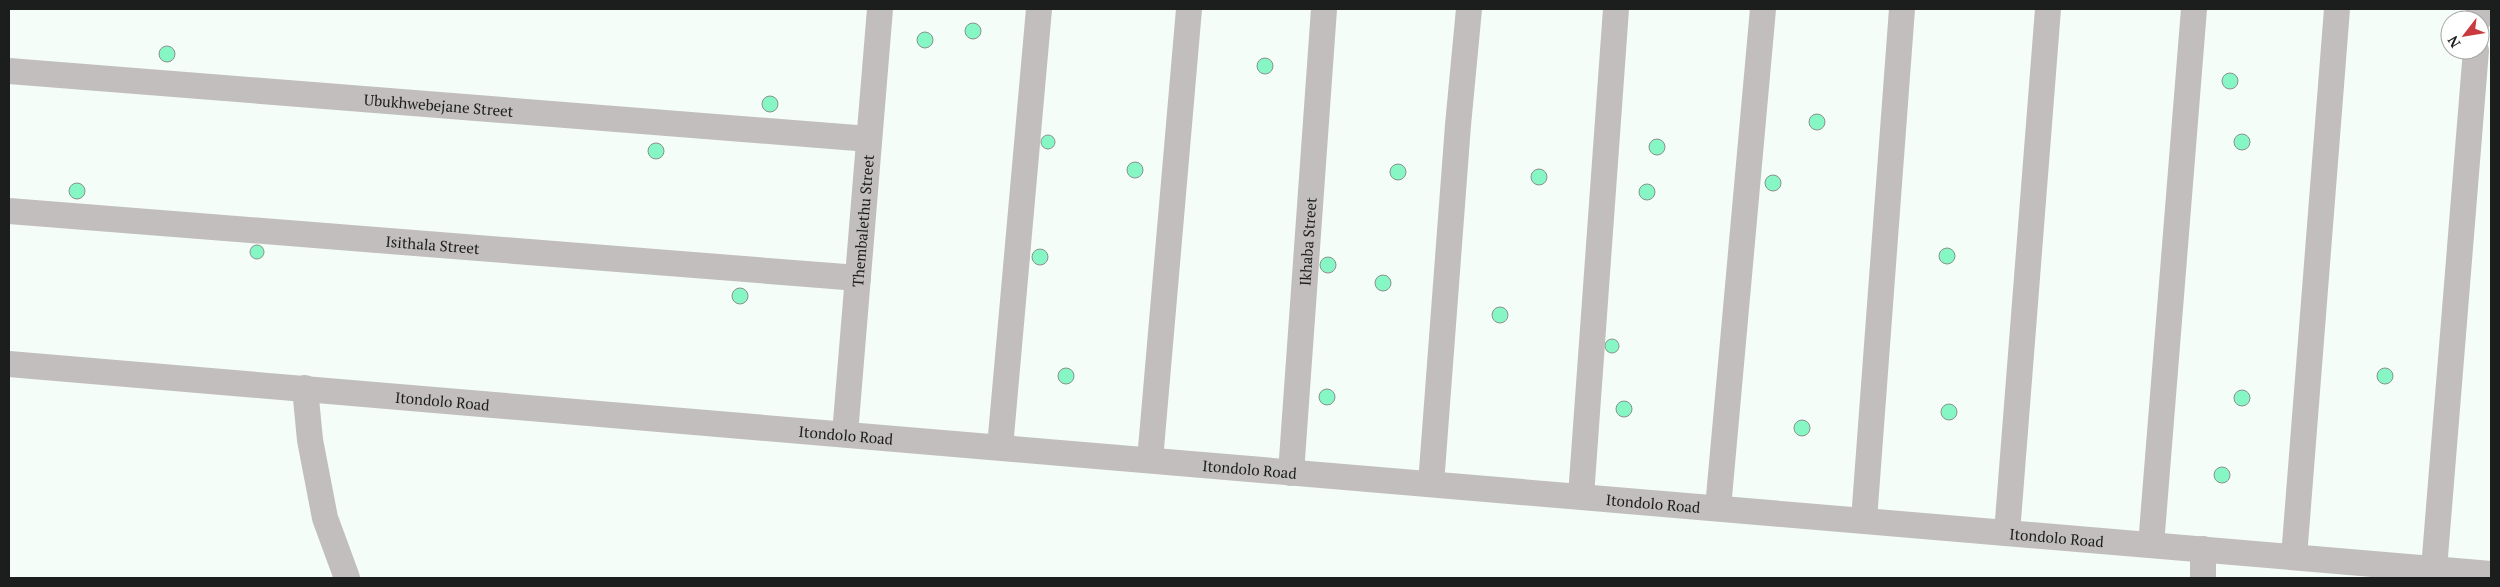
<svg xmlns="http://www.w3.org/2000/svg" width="2500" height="587" viewBox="0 0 2500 587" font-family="'PT Serif',serif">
	<rect width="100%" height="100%" fill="#f4fdf8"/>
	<path fill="#85f6c4" stroke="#8a928e" d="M965 31a8 8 0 1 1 16 0a8 8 0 1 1-16 0Z
		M917 40a8 8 0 1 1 16 0a8 8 0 1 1-16 0Z
		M159 54a8 8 0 1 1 16 0a8 8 0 1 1-16 0Z
		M1257 66a8 8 0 1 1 16 0a8 8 0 1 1-16 0Z
		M2222 81a8 8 0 1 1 16 0a8 8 0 1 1-16 0Z
		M762 104a8 8 0 1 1 16 0a8 8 0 1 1-16 0Z
		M1809 122a8 8 0 1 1 16 0a8 8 0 1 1-16 0Z
		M2234 142a8 8 0 1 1 16 0a8 8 0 1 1-16 0Z
		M1041 142a7 7 0 1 1 14 0a7 7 0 1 1-14 0Z
		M1649 147a8 8 0 1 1 16 0a8 8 0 1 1-16 0Z
		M648 151a8 8 0 1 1 16 0a8 8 0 1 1-16 0Z
		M1127 170a8 8 0 1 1 16 0a8 8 0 1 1-16 0Z
		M1390 172a8 8 0 1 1 16 0a8 8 0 1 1-16 0Z
		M1531 177a8 8 0 1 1 16 0a8 8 0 1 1-16 0Z
		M1765 183a8 8 0 1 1 16 0a8 8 0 1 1-16 0Z
		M69 191a8 8 0 1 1 16 0a8 8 0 1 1-16 0Z
		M1639 192a8 8 0 1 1 16 0a8 8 0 1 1-16 0Z
		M250 252a7 7 0 1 1 14 0a7 7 0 1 1-14 0Z
		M1939 256a8 8 0 1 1 16 0a8 8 0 1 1-16 0Z
		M1032 257a8 8 0 1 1 16 0a8 8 0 1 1-16 0Z
		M1320 265a8 8 0 1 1 16 0a8 8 0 1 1-16 0Z
		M1375 283a8 8 0 1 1 16 0a8 8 0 1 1-16 0Z
		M732 296a8 8 0 1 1 16 0a8 8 0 1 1-16 0Z
		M1492 315a8 8 0 1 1 16 0a8 8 0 1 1-16 0Z
		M1605 346a7 7 0 1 1 14 0a7 7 0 1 1-14 0Z
		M1058 376a8 8 0 1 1 16 0a8 8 0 1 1-16 0Z
		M2377 376a8 8 0 1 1 16 0a8 8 0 1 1-16 0Z
		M1319 397a8 8 0 1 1 16 0a8 8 0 1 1-16 0Z
		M2234 398a8 8 0 1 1 16 0a8 8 0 1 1-16 0Z
		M1616 409a8 8 0 1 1 16 0a8 8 0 1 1-16 0Z
		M1941 412a8 8 0 1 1 16 0a8 8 0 1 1-16 0Z
		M1794 428a8 8 0 1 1 16 0a8 8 0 1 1-16 0Z
		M2214 475a8 8 0 1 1 16 0a8 8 0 1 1-16 0Z"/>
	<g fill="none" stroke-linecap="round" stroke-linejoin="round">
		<g stroke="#c2bebd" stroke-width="26">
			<path d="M 2478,20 L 2479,9"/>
			<path id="s1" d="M 9,71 L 869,139"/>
			<path id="s2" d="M 9,211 L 858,278"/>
			<path id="s3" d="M 9,364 L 2491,574"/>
			<path d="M 305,388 L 310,440 L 325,518 L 347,578"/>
			<path id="s4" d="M 845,434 L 880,9"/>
			<path d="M 1000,447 L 1039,9"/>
			<path d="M 1150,460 L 1189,9"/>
			<path id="s5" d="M 1291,473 L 1324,9"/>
			<path d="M 1431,484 L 1458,125 L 1469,9"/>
			<path d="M 1581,496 L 1616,9"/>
			<path d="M 1718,508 L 1763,9"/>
			<path d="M 1864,520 L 1902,9"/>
			<path d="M 2007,533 L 2048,9"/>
			<path d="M 2151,545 L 2194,9"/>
			<path d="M 2203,549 L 2203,578"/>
			<path d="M 2294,557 L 2337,9"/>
			<path d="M 2434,569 L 2476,50"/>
		</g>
	</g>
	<g text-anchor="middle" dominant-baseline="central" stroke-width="4.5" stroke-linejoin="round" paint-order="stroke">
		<g font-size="15" fill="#1b1e1c" stroke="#fff">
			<text stroke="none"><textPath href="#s1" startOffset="431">Ubukhwebejane Street</textPath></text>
			<text stroke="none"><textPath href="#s4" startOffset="214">Thembalethu Street</textPath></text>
			<text stroke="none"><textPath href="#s5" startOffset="232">Ikhaba Street</textPath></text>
			<text stroke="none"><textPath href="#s2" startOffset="425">Isithala Street</textPath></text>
			<text stroke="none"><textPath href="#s3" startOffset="435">Itondolo Road</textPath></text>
			<text stroke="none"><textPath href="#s3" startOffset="840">Itondolo Road</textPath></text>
			<text stroke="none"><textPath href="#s3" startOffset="1245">Itondolo Road</textPath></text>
			<text stroke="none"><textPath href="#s3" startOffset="1650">Itondolo Road</textPath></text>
			<text stroke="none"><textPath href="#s3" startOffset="2055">Itondolo Road</textPath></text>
		</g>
	</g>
	<rect width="2500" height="587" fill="none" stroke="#1b1e1c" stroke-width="20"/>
	<g transform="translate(2465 35) rotate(239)"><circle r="24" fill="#ffffff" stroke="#a4a5a4"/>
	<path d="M0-4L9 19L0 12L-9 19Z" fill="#c83940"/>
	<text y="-8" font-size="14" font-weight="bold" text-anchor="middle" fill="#1b1e1c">N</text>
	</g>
</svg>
